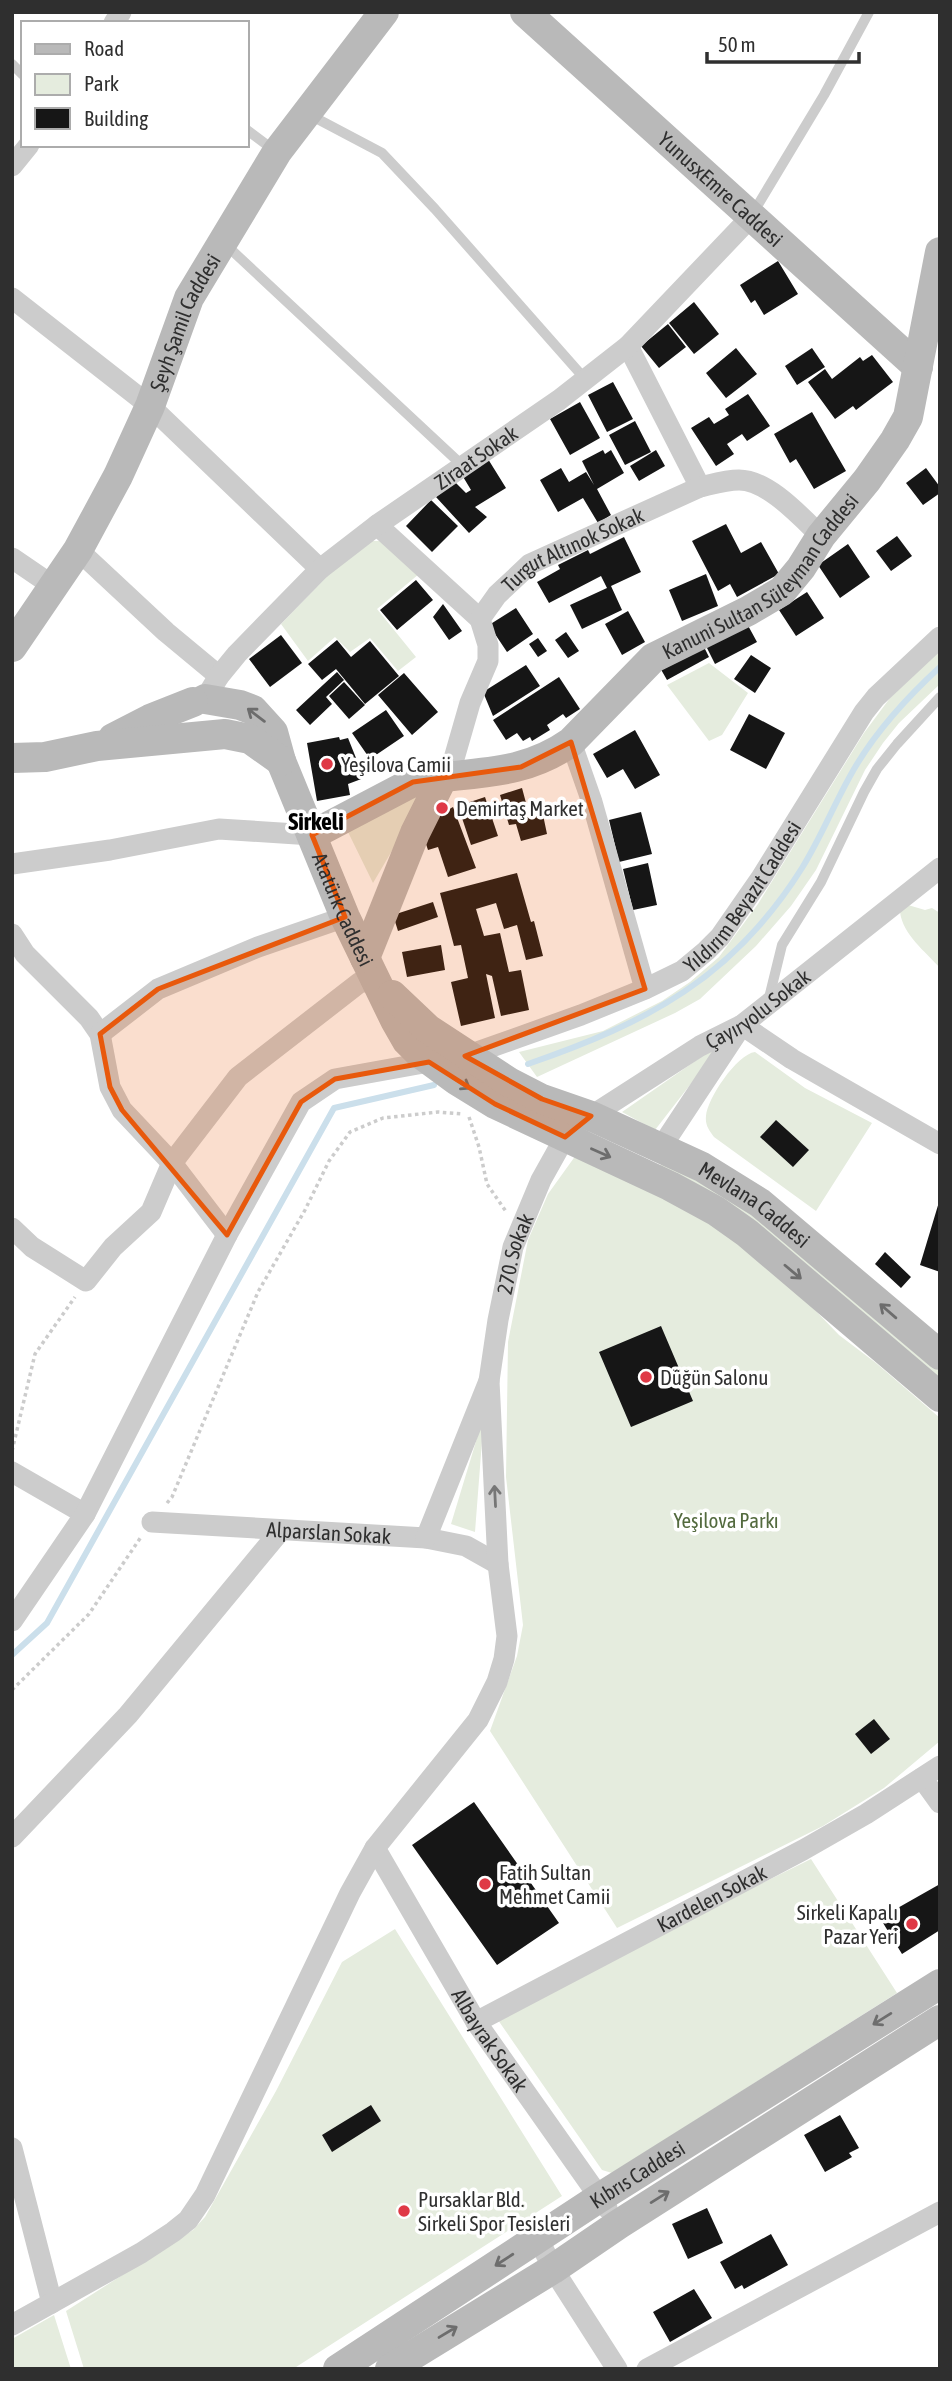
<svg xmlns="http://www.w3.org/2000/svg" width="952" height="2381" viewBox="0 0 952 2381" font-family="'Asap Condensed',sans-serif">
	<rect width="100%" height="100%" fill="#fff"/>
	<path fill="#e5ecde" d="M 372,541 L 381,541 L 419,574 L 377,609 L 416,657 L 398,671 L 370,638 L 350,652 L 335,637 L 308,661 L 281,624 L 338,565 Z
		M 940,650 L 940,684 L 899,723 L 883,743 L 865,770 L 816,870 L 791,906 L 756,946 L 700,999 L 675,1013 L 537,1077 L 519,1052 L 603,1031 L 662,1001 L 690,982 L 719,957 L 758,904 L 864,733 L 890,698 Z
		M 709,663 L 748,693 L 722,735 L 709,741 L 667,685 Z
		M 418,794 L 423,798 L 373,883 L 348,832 Z
		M 908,905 L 925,910 L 932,908 L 940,913 L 940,968 C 925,951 903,935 900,912 Z
		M 724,1041 L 655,1130 L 622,1112 Z
		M 755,1052 L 805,1088 L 872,1123 L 816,1211 L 714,1137 C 709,1130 705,1125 706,1116 C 707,1099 737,1054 755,1052 Z
		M 576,1155 L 684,1208 L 733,1238 L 812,1307 L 839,1335 L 876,1363 L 940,1418 L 940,1741 L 884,1788 L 823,1826 L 617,1928 L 490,1731 L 517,1656 L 523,1625 L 506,1477 L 508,1342 L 528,1240 L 548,1194 Z
		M 662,1162 L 737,1203 L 865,1307 L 940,1372 L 940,1383 L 660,1166 Z
		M 484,1415 L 475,1532 L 451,1524 Z
		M 811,1859 L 897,1993 L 612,2173 L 602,2170 L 498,2020 L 637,1945 Z
		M 395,1929 L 562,2196 L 293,2369 L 84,2369 L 66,2311 L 193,2230 L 205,2217 L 276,2091 L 342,1962 Z
		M 54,2315 L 71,2369 L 12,2369 L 12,2339 Z"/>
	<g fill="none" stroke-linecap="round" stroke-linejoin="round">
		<path stroke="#cbdfeb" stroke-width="6" d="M 528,1064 C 647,1023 733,978 802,868 C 820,839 833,807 849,778 C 872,735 904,700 940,667
			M 12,1655 L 47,1623 L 334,1108 L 434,1085"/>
	</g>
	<path fill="#161616" d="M 778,261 L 798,294 L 764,315 L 755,300 L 751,303 L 740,285 Z
		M 694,302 L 719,334 L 694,354 L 669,323 Z
		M 668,324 L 686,347 L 659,368 L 641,346 Z
		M 736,348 L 757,374 L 726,398 L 706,373 Z
		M 812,348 L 825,367 L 797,385 L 785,366 Z
		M 872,355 L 893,382 L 856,410 L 853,406 L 835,419 L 808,382 L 825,369 L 832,379 L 860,357 L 863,361 Z
		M 613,382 L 633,419 L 607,432 L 588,395 Z
		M 748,394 L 770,426 L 747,441 L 742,434 L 727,444 L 734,454 L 716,466 L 691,428 L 709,417 L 714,424 L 729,415 L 725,409 Z
		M 580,402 L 600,438 L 570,455 L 550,419 Z
		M 812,412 L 846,471 L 814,489 L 796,459 L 790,463 L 774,434 Z
		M 635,421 L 651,452 L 625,465 L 609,435 Z
		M 603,450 L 605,454 L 611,450 L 624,473 L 597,489 L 611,515 L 598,523 L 583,498 L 558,512 L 540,480 L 561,468 L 569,482 L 586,472 L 594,485 L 582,461 Z
		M 656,450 L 665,466 L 639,481 L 630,466 Z
		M 488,459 L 506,488 L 475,507 L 487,517 L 469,533 L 436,497 L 454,481 L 466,493 L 471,490 L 462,475 Z
		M 926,468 L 940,487 L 940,493 L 923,505 L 906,483 Z
		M 431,500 L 458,526 L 432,552 L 406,526 Z
		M 726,524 L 741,553 L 761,542 L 779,574 L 737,597 L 730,584 L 718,591 L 692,541 Z
		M 897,536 L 912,556 L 891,571 L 876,551 Z
		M 624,537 L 641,572 L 611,586 L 622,610 L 582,629 L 570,605 L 607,588 L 601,576 L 549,603 L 537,582 L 560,569 L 558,565 L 588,550 L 590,554 Z
		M 848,544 L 870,577 L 840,598 L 818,565 Z
		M 706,574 L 718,606 L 682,621 L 669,590 Z
		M 416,580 L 433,600 L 397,630 L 380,610 Z
		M 807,592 L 824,618 L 796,636 L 779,610 Z
		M 443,604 L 462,631 L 449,640 L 433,617 Z
		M 516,608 L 533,634 L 507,652 L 489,625 Z
		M 628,611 L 645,642 L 622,655 L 605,624 Z
		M 745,620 L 757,642 L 715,664 L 704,642 Z
		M 566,632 L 579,651 L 568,658 L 555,640 Z
		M 281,635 L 302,663 L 270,687 L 249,659 Z
		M 538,638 L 547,651 L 538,657 L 529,644 Z
		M 337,640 L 351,657 L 370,641 L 399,676 L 365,704 L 336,669 L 322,680 L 308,664 Z
		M 702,643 L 709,657 L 667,680 L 659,666 Z
		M 751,655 L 771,668 L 755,693 L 734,679 Z
		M 526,665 L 540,686 L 493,716 L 483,692 Z
		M 337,672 L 344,680 L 326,697 L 332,704 L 310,725 L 296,710 Z
		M 404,673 L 438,712 L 412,735 L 378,695 Z
		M 559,677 L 580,709 L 566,718 L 563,714 L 547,725 L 550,730 L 532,741 L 530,737 L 523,741 L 517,733 L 506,740 L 493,720 Z
		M 344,682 L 365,705 L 349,719 L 329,696 Z
		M 386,710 L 404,736 L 370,759 L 352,733 Z
		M 749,714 L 785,733 L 766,769 L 730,750 Z
		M 635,730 L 660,775 L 635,789 L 623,769 L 607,778 L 593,754 Z
		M 339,737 L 340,740 L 348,738 L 364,778 L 348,784 L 350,795 L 317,801 L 307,743 Z
		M 522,788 L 529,814 L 542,810 L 547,834 L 521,841 L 516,824 L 509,825 L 500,795 Z
		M 485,797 L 498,836 L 471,845 L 458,806 Z
		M 453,807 L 476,868 L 448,877 L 438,847 L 428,850 L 422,832 L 433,818 Z
		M 641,812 L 652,854 L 619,862 L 609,820 Z
		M 648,863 L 657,905 L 633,910 L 623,869 Z
		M 517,873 L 531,922 L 534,921 L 543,956 L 526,960 L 517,925 L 504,929 L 496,903 L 476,909 L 484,936 L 500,933 L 509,972 L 521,970 L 529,1010 L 501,1016 L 492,976 L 486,974 L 495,1018 L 461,1026 L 451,982 L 468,978 L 461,945 L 454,946 L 440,893 Z
		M 433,902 L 438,917 L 398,931 L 393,915 Z
		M 441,945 L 445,970 L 407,977 L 402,952 Z
		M 776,1120 L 809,1150 L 793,1167 L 760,1137 Z
		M 939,1202 L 940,1202 L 940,1272 L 920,1265 Z
		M 885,1252 L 911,1277 L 901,1288 L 875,1264 Z
		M 661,1326 L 693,1401 L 631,1427 L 599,1352 Z
		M 874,1719 L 890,1739 L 871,1754 L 855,1734 Z
		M 474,1802 L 559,1923 L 497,1965 L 412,1845 Z
		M 940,1884 L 940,1930 L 902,1954 L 880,1918 Z
		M 371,2105 L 381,2121 L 332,2152 L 322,2135 Z
		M 840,2115 L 859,2148 L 849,2153 L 852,2157 L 825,2172 L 804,2135 Z
		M 707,2208 L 723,2243 L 688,2259 L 672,2224 Z
		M 771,2234 L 788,2265 L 744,2289 L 742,2285 L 735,2289 L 720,2262 Z
		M 694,2289 L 712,2318 L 670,2342 L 653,2312 Z"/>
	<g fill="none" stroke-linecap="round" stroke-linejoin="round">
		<path stroke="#ccc" stroke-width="3.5" stroke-dasharray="3.5 3.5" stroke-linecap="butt" d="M 469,1117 L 479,1147 L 487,1184 L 507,1213
			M 12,1451 L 35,1354 L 75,1297
			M 167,1503 L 172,1497 L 258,1292 L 305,1210 L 329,1161 L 350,1132 L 383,1118 L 438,1112 L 463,1114
			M 12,1690 L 89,1614 L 141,1537"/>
		<path stroke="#ccc" stroke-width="10" d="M 12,64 L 23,75
			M 310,115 L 382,153 L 435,209 L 585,379
			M 247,130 L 275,151
			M 753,213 L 824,95 L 869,12
			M 225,244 L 463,466
			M 768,1002 L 782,945 L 821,882 L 864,792 L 877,769 L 897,744 L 940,697"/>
		<g stroke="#ccc" stroke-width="21">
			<path d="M 114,23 L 121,12"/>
			<path d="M 12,166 L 29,145"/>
			<path d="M 12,298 L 150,406 L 320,569"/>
			<path d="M 628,346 L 700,487"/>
			<path d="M 377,525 L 480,619"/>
			<path d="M 78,550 L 166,632 L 219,676"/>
			<path d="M 12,558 L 53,586"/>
			<path id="s1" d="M 205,699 L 219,676 L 237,654 L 320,569 L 377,525 L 559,400 L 628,346 L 750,218"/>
			<path d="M 571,742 L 592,802 L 645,989"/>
			<path id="s2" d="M 449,776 L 470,703 L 488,661 L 488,645 L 480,619 L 497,595 L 530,564 L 700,487 C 713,484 726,480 739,480 C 768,480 801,517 821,536"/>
			<path d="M 12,864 L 110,850 L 219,829 L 312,835"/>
			<path d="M 12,934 L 25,954 L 89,1018 L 100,1034 L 110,1087 L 122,1110 L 172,1163 L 227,1235"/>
			<path d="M 100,1034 L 158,989 L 258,947 L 345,917"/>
			<path id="s3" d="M 466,1056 L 581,1015 L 645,989 L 682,971 L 706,951 L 720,937 L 761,878 L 864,712 L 876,697 L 940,637"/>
			<path d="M 660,1149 L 742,1025 L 792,1059 L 940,1144"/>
			<path d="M 12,1228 L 32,1247 L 86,1281 L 113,1247 L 151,1212 L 172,1163 L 238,1077 L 359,983 L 374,979"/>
			<path id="s4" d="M 489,1381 L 498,1320 L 513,1247 L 541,1180 L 565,1137 L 591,1116 L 700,1046 L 742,1025 L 940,868"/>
			<path d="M 12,1472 L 85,1514"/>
			<path id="s5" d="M 152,1522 L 426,1538 L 466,1546 L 498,1564"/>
			<path d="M 12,1621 L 85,1514 L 227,1235 L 301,1102 L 335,1079 L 429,1062"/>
			<path d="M 922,1778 L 940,1803"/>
			<path d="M 12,1837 L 128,1715 L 281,1530"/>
			<path id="s6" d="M 375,1848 L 476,2022 L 607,2208"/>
			<path id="s7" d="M 476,2022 L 803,1850 L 866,1814 L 940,1766"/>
			<path d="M 12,2148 L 52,2303"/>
			<path d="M 538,2238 L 553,2269 L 617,2369"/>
			<path d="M 12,2325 L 141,2253 L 173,2232 L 188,2220 L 205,2195 L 350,1893 L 375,1848 L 478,1720 L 497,1682 L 504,1659 L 507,1636 L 498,1564 L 489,1381 L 426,1538"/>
			<path d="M 647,2369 L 940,2212"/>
		</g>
		<g stroke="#b9b9b9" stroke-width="30">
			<path id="s8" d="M 525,12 L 918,367"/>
			<path id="s9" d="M 12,647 L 78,550 L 118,476 L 150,406 L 189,298 L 277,152 L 384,12"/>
			<path id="s10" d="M 205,699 L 240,705 L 253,710 L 273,732 L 281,761 L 345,917 L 395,1020 L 407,1041 L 418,1052 L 456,1080 L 495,1104 L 670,1186 L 716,1211 L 747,1233 L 940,1397"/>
			<path d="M 113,738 L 150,719 L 193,702"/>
			<path d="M 12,758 L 45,757 L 97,746 L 225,734 L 250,739 L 281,761"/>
			<path id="s11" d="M 443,777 C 491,772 530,771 571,742 L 653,658 L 748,611 L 782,591 L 801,568 L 821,536 L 867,480 L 895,440 L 908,417 L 940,252"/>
			<path d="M 312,835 L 413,782 L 443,777 L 415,833 L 365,958"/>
			<path id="s12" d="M 392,995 L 428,1029 L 509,1082 L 542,1099 L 591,1116 L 702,1167 L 760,1203 L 940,1355"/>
			<path id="s13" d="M 338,2369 L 599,2198 L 940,1984"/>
			<path d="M 390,2369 L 553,2269 L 619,2224 L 940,2020"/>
		</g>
	</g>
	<defs><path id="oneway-shaft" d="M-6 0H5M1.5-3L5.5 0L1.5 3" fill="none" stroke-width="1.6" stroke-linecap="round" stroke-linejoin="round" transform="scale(1.75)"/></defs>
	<g stroke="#6d6d6d">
		<use href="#oneway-shaft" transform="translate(256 715) rotate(-143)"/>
		<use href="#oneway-shaft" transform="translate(461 1083) rotate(32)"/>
		<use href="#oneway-shaft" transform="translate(601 1153) rotate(24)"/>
		<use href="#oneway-shaft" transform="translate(793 1272) rotate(40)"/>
		<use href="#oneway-shaft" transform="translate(888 1311) rotate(-139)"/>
		<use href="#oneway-shaft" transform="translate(882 2019) rotate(148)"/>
		<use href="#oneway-shaft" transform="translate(660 2197) rotate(-32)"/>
		<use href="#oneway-shaft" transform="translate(504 2260) rotate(147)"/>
		<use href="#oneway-shaft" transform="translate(448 2332) rotate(-31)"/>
	</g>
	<use stroke="#767676" href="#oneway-shaft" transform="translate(495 1496) rotate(-93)"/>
	<path fill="#e8590c" fill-opacity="0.2" stroke="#e8590c" stroke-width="5" stroke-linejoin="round" d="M 571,742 L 645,989 L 465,1056 L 542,1099 L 591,1116 L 565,1137 L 495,1104 L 429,1062 L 335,1079 L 301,1102 L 227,1235 L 122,1110 L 110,1087 L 100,1034 L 158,989 L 345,917 L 312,835 L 413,782 L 521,767 Z"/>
	<g fill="#df3946" stroke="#fff" stroke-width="2.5">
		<circle cx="327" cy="764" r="7"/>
		<circle cx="442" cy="808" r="7"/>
		<circle cx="646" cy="1377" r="7"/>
		<circle cx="485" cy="1884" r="7"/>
		<circle cx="912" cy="1924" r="7"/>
		<circle cx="404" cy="2211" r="7"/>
	</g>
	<g text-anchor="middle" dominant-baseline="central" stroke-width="7" stroke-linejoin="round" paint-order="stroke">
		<g font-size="21" fill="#2f2f2f" stroke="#fff">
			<text stroke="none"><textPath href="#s8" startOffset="264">YunusxEmre Caddesi</textPath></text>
			<text stroke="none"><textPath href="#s9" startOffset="369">Şeyh Şamil Caddesi</textPath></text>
			<text stroke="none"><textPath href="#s1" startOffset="366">Ziraat Sokak</textPath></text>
			<text stroke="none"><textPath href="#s2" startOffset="284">Turgut Altınok Sokak</textPath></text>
			<text stroke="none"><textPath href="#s11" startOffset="390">Kanuni Sultan Süleyman Caddesi</textPath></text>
			<text stroke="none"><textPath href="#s3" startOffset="329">Yıldırım Beyazıt Caddesi</textPath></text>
			<text stroke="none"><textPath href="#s10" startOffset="270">Atatürk Caddesi</textPath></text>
			<text stroke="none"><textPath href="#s4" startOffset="490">Çayıryolu Sokak</textPath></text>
			<text stroke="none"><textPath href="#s12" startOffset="422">Mevlana Caddesi</textPath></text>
			<text stroke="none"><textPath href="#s4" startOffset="130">270. Sokak</textPath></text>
			<text stroke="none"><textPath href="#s5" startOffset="177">Alparslan Sokak</textPath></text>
			<text stroke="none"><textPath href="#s7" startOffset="266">Kardelen Sokak</textPath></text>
			<text stroke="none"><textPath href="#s6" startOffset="224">Albayrak Sokak</textPath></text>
			<text stroke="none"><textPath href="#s13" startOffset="357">Kıbrıs Caddesi</textPath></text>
		</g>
		<g font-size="21" fill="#2f2f2f" stroke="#fff" text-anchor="start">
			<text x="341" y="764">Yeşilova Camii</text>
			<text x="456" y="808">Demirtaş Market</text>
			<text x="660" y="1377">Düğün Salonu</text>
			<text x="499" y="1872">Fatih Sultan<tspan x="499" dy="24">Mehmet Camii</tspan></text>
			<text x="898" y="1912" text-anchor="end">Sirkeli Kapalı<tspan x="898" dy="24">Pazar Yeri</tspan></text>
			<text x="418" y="2199">Pursaklar Bld.<tspan x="418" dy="24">Sirkeli Spor Tesisleri</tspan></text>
		</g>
		<g font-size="21" fill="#536a3e" stroke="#fff">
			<text x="726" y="1520">Yeşilova Parkı</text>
		</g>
		<g font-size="24" font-weight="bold" fill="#000" stroke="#fff">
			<text x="316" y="821">Sirkeli</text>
		</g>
	</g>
	<rect width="952" height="2381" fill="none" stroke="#2f2f2f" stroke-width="28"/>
	<rect x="21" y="21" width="228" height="126" fill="#ffffff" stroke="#acacac" stroke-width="2"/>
	<rect x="35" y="44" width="35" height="10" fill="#b9b9b9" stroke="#acacac" stroke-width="2"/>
	<text x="84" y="56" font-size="21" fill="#2f2f2f">Road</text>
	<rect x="35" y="74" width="35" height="21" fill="#e5ecde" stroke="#acacac" stroke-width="2"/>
	<text x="84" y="91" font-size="21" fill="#2f2f2f">Park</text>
	<rect x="35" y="108" width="35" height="21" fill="#161616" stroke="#acacac" stroke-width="2"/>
	<text x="84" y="126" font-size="21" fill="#2f2f2f">Building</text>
	<path d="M707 52v10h152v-10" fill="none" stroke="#2f2f2f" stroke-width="3.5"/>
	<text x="718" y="52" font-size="21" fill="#2f2f2f" stroke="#ffffff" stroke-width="5" paint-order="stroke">50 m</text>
</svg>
